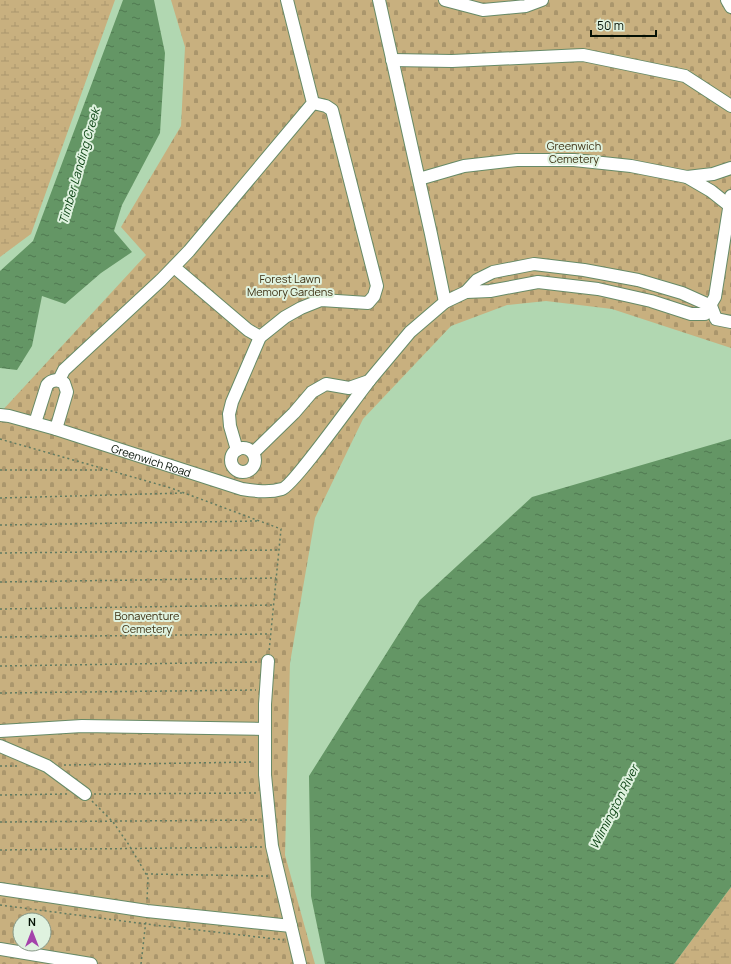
<svg xmlns="http://www.w3.org/2000/svg" width="731" height="964" viewBox="0 0 731 964" font-family="Manrope,sans-serif">
	<defs>
		<pattern id="wetland-marsh" width="20" height="14" patternUnits="userSpaceOnUse"><rect width="20" height="14" fill="#c8b07f"/><path d="M1 5h8M5 5V1M11 12h8M15 12V8" fill="none" stroke="#aa966c"/></pattern>
		<pattern id="cemetery-stones" width="16" height="16" patternUnits="userSpaceOnUse"><rect width="16" height="16" fill="#c8b07f"/><path d="M2 7V4a2 2 0 0 1 4 0v3zM10 15v-3a2 2 0 0 1 4 0v3z" fill="#aa966c"/></pattern>
		<pattern id="water-ripples" width="26" height="14" patternUnits="userSpaceOnUse"><rect width="26" height="14" fill="#649665"/><path d="M2 4q2-2 4 0t4 0M15 11q2-2 4 0t4 0" fill="none" stroke="#507951"/></pattern>
	</defs>
	<rect width="100%" height="100%" fill="#b1d7b1"/>
	<path fill="url(#wetland-marsh)" d="M 0,0 L 115,0 L 31,234 L 0,257 Z
		M 731,887 L 731,964 L 674,964 Z"/>
	<path fill="url(#cemetery-stones)" fill-rule="evenodd" d="M 171,0 L 731,0 L 731,348 L 612,309 L 546,301 L 507,305 L 451,326 L 363,419 L 315,518 L 290,663 L 285,855 L 315,964 L 0,964 L 0,413 L 146,255 L 121,227 L 181,126 L 185,47 ZM 20,920 L 44,920 L 44,944 L 20,944 Z"/>
	<path fill="url(#water-ripples)" d="M 123,0 L 154,0 L 165,53 L 160,133 L 122,205 L 114,231 L 132,252 L 101,273 L 65,304 L 42,296 L 32,346 L 17,370 L 0,368 L 0,271 L 33,241 Z
		M 731,439 L 731,887 L 674,964 L 325,964 L 311,896 L 309,776 L 420,600 L 532,497 Z"/>
	<g fill="none" stroke-linecap="round" stroke-linejoin="round">
		<defs>
			<g id="minor">
				<path d="M 379,0 L 431,234 L 445,302"/>
				<path d="M 445,0 L 483,10 L 526,6 L 542,0"/>
				<path d="M 727,0 L 731,7"/>
				<path d="M 392,60 L 452,61 L 583,55 L 685,76 L 731,106"/>
				<path d="M 687,177 L 713,174 L 731,168"/>
				<path d="M 419,179 L 464,166 L 517,160 L 574,160 L 631,166 L 687,177 L 711,191 L 730,206"/>
				<path d="M 174,267 L 248,330 L 260,337"/>
				<path d="M 466,292 L 477,280 L 493,272 L 534,264 L 584,270 L 638,280 L 682,293 L 711,306 L 716,319 L 731,322"/>
				<path d="M 59,380 L 64,370 L 161,280 L 189,251 L 313,103 L 287,0"/>
				<path id="s1" d="M 0,415 L 9,416 L 56,429 L 242,489 C 255,491 269,493 282,489 C 293,486 357,396 369,381"/>
				<path d="M 35,423 L 47,385 C 52,379 58,379 64,383 L 67,392 L 56,429"/>
				<circle cx="243" cy="460" r="12"/>
				<path d="M 237,450 L 230,426 L 229,414 L 232,402 L 260,337 L 285,317 L 301,308 L 321,300 L 368,303 L 374,296 L 377,286 L 332,110 L 326,106 L 313,103"/>
				<path d="M 253,453 L 294,413 L 312,392 L 326,384 L 349,388 L 369,381 L 410,332 L 445,302 L 466,292 L 490,291 L 538,282 L 598,289 L 651,301 L 691,314 L 705,314 L 715,297 L 731,196"/>
				<path d="M 268,661 L 265,704 L 265,775 L 272,846 L 300,964"/>
				<path d="M 0,731 L 82,726 L 265,729"/>
				<path d="M 0,746 L 47,766 L 85,794"/>
				<path d="M 0,889 L 147,911 L 291,926"/>
				<path d="M 0,949 L 91,964"/>
			</g>
		</defs>
		<use href="#minor" stroke="#678a67" stroke-width="14"/>
		<path stroke="#607a60" stroke-width="1.5" stroke-dasharray="2 3" stroke-linecap="butt" d="M 0,439 L 171,488 L 281,529 L 269,652
			M 0,470 L 104,470
			M 0,498 L 183,493
			M 0,525 L 258,521
			M 0,553 L 279,550
			M 0,582 L 276,578
			M 0,609 L 274,605
			M 0,637 L 271,634
			M 0,666 L 258,662
			M 0,693 L 256,690
			M 64,765 L 254,762
			M 0,766 L 20,766
			M 94,794 L 257,793
			M 0,795 L 67,794
			M 92,801 L 113,822 L 129,845 L 146,874 L 148,878 L 147,900
			M 0,822 L 260,820
			M 0,850 L 262,847
			M 146,874 L 268,876
			M 0,905 L 146,924 L 284,940
			M 141,964 L 146,920"/>
		<use href="#minor" stroke="#fff" stroke-width="12"/>
	</g>
	<g text-anchor="middle" dominant-baseline="central" stroke-width="4" stroke-linejoin="round" paint-order="stroke">
		<g font-size="11" fill="#3d3013" stroke="#dff2df">
			<text x="574" y="145">Greenwich<tspan x="574" dy="13">Cemetery</tspan></text>
			<text x="290" y="278">Forest Lawn<tspan x="290" dy="13">Memory Gardens</tspan></text>
			<text x="147" y="615">Bonaventure<tspan x="147" dy="13">Cemetery</tspan></text>
		</g>
		<g font-size="11" fill="#041004" stroke="#dff2df">
			<text stroke="none"><textPath href="#s1" startOffset="158">Greenwich Road</textPath></text>
		</g>
		<g font-size="12" font-style="italic" fill="#053e0d" stroke="#dff2df">
			<text transform="translate(79 166) rotate(-74)">Timber Landing Creek</text>
			<text transform="translate(614 807) rotate(-63)">Wilmington River</text>
		</g>
	</g>
	<g transform="translate(32 932)"><circle r="19" fill="#dff2df" stroke="#879887"/>
	<path d="M0-3L7 15L0 10L-7 15Z" fill="#a443ab"/>
	<text y="-6" font-size="11" font-weight="bold" text-anchor="middle" fill="#041004">N</text>
	</g>
	<path d="M591 30v6h65v-6" fill="none" stroke="#041004" stroke-width="2"/>
	<text x="597" y="30" font-size="12" fill="#041004" stroke="#dff2df" stroke-width="3" paint-order="stroke">50 m</text>
</svg>
